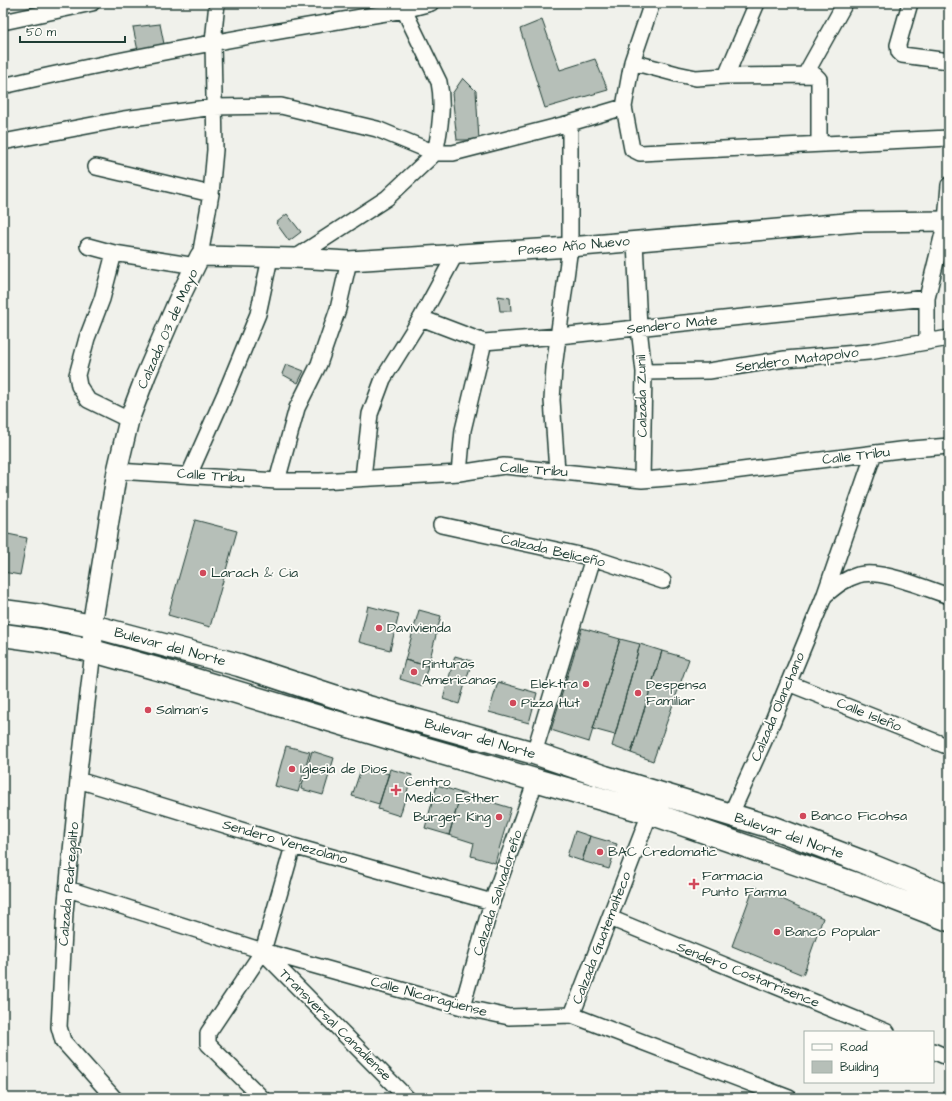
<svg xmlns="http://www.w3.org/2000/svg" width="952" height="1101" viewBox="0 0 952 1101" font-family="'Architects Daughter',sans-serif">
	<rect width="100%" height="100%" fill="#f0f1eb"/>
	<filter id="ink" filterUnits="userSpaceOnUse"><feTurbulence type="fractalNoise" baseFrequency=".025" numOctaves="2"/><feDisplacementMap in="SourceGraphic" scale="8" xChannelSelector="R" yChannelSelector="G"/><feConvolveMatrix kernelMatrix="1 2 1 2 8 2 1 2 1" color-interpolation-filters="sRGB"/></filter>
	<g filter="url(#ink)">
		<path fill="#b6bfb8" stroke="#1f3d34" d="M 542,20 L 560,70 L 595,59 L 608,90 L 545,108 L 520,29 Z
			M 160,24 L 165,49 L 138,51 L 133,27 Z
			M 463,78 L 476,91 L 479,140 L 457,140 L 452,94 Z
			M 287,214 L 301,232 L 289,241 L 276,223 Z
			M 498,296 L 510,298 L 511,311 L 500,311 Z
			M 286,364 L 304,371 L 298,383 L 282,374 Z
			M 195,520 L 237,531 L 210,627 L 168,615 Z
			M 3,533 L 27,538 L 20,575 L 3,572 Z
			M 368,606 L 399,614 L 390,650 L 359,642 Z
			M 419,610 L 441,616 L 428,666 L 405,660 Z
			M 582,628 L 620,639 L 589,742 L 551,730 Z
			M 620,639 L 640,644 L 615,735 L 593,729 Z
			M 640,644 L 662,651 L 631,753 L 612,746 Z
			M 662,651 L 689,659 L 653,761 L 631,753 Z
			M 455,656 L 472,661 L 459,704 L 443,699 Z
			M 405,660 L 428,666 L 422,686 L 400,679 Z
			M 498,682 L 537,693 L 529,723 L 489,712 Z
			M 286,746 L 310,752 L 298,792 L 275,786 Z
			M 312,751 L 334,758 L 323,795 L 301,789 Z
			M 362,766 L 389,774 L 379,804 L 352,796 Z
			M 390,769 L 412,775 L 400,816 L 378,809 Z
			M 437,785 L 461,793 L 449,835 L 425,828 Z
			M 461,793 L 511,808 L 495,863 L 471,856 L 474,843 L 449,835 Z
			M 575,831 L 590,836 L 582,861 L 567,856 Z
			M 590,836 L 617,844 L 609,869 L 582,861 Z
			M 754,886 L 823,918 L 803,975 L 732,946 Z"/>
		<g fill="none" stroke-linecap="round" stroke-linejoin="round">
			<defs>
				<path id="minor" d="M 652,3 L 632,62 L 624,107 L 632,149 L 640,153 L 949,138
					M 910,3 L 898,45 L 899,52 L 902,55 L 949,61
					M 3,22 L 92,3
					M 632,62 L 677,74 L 696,78 L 726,76 L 815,75 L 819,79 L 819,144
					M 805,75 L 845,3
					M 726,76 L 757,3
					M 3,86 C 136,55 270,32 404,10 L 431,3
					M 3,142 L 124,119 L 214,107 L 281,106 L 377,129 L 435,153 C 440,130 444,105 439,82 L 404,10 L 400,3
					M 96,167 L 211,194
					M 635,241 L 639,328 L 644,372 L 642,480
					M 88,246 L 114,253 L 196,266
					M 114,253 L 102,299 L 87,338 L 77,375 L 79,386 L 88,400 L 129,420
					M 200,256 L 211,194 L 215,150 L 213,42 L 217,3
					M 295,258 L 387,198 L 435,153 L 453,153 L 570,123 L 624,107
					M 421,318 L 484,342 L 559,336 L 927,298
					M 927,342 L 927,298 L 946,221 L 949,185
					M 644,372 L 709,371 L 785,359 L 869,352 L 949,338
					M 117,471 L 277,481 L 320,481 L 459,473 L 504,466 L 642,480 L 694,476 L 900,450 L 949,446
					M 557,471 L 552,400 L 554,368 L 570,247 L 570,123
					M 459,473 L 463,430 L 484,342
					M 189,475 L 228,387 L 258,314 L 270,258
					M 363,478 L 370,414 L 383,379 L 421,318 L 455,255
					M 277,481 L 297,408 L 319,364 L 338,309 L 349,261
					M 441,525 L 593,558 L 663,581
					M 824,596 C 835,587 844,579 858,575 C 880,568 926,589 949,596
					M 93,651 L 78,780 L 65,912 L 59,1027 L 63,1041 L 114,1098
					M 788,683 L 949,747
					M 534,753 L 593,558
					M 78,780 L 293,846 L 492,902
					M 730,816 L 769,730 L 824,597 L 874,453
					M 68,889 L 263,951 L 462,1007 L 509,1017 L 572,1015 L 789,1098
					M 610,918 L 887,1032
					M 263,952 L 407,1098
					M 462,1007 L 492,902 L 536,780
					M 572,1015 L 650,813 L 652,803
					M 933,1051 L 949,1058
					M 262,1098 L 208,1044 L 208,1033 L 263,951 L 293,846"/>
				<path id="tertiary" d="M 93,651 L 92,626 L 117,471 L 129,420 L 146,375 L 178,301 L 200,256 L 295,258 L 349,261 L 570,247 L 857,222 L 949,221"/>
				<path id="secondary" d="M 3,611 L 41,616 L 92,626 L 239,665 L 361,705 L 534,753 L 605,777 L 771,827 L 863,862 L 949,897
					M 3,635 L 39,640 L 93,651 L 186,677 L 389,738 L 650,813 L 864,887 L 949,920"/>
			</defs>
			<use href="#minor" stroke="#1f3d34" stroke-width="18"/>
			<use href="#tertiary" stroke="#1f3d34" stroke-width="22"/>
			<use href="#secondary" stroke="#1f3d34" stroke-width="25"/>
			<use href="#minor" stroke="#fdfcf7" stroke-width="15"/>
			<use href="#tertiary" stroke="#fdfcf7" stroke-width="19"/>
			<use href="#secondary" stroke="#fdfcf7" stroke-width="22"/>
		</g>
	</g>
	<g fill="#d1495b" stroke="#fdfcf7" stroke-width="1.5">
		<circle cx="203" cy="573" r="4"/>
		<circle cx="379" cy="628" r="4"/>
		<circle cx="414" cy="672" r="4"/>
		<circle cx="586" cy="684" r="4"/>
		<circle cx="638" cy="693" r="4"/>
		<circle cx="513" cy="703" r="4"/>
		<circle cx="148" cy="710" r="4"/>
		<circle cx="292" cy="769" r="4"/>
		<path d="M394 784h4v4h4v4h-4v4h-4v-4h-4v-4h4z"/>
		<circle cx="803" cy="816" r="4"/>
		<circle cx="499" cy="817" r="4"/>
		<circle cx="600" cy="852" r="4"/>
		<path d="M692 878h4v4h4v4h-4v4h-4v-4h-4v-4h4z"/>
		<circle cx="777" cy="932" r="4"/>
	</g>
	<g text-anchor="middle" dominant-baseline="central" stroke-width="3.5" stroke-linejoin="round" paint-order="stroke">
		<g font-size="14" fill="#1f3d34" stroke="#fdfcf7">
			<text transform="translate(574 246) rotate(-5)">Paseo Año Nuevo</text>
			<text transform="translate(672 325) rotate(-6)">Sendero Mate</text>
			<text transform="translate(168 329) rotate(-66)">Calzada 03 de Mayo</text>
			<text transform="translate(797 360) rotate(-7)">Sendero Matapolvo</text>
			<text transform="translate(642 396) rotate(-91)">Calzada Zunil</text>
			<text transform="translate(856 456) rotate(-7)">Calle Tribu</text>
			<text transform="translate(534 470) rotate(4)">Calle Tribu</text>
			<text transform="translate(211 476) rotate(4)">Calle Tribu</text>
			<text transform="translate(553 551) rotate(13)">Calzada Beliceño</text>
			<text transform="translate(170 647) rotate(15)">Bulevar del Norte</text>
			<text transform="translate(778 707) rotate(-67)">Calzada Olanchano</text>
			<text transform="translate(869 715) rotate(22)">Calle Isleño</text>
			<text transform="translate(480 739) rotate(16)">Bulevar del Norte</text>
			<text transform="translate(789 836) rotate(19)">Bulevar del Norte</text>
			<text transform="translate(285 842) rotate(16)">Sendero Venezolano</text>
			<text transform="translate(69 884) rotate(-85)">Calzada Pedregalito</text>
			<text transform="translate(498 893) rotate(-72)">Calzada Salvadoreño</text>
			<text transform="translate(602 938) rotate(-69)">Calzada Guatemalteco</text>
			<text transform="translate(748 975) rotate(22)">Sendero Costarrisence</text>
			<text transform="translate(429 997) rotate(15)">Calle Nicaragüense</text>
			<text transform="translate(335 1025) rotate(45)">Transversal Canadiense</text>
		</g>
		<g font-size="14" fill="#1f3d34" stroke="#fdfcf7" text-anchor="start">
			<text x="211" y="573">Larach &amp; Cia</text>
			<text x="387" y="628">Davivienda</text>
			<text x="422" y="664">Pinturas<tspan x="422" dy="16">Americanas</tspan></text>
			<text x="578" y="684" text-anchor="end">Elektra</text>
			<text x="646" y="685">Despensa<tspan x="646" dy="16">Familiar</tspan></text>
			<text x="521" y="703">Pizza Hut</text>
			<text x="156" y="710">Salman's</text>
			<text x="300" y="769">Iglesia de Dios</text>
			<text x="405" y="782">Centro<tspan x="405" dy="16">Medico Esther</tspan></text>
			<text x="811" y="816">Banco Ficohsa</text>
			<text x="491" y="817" text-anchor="end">Burger King</text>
			<text x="608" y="852">BAC Credomatic</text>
			<text x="702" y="876">Farmacia<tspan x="702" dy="16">Punto Farma</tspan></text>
			<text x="785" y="932">Banco Popular</text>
		</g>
	</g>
	<rect width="952" height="1101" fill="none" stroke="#fdfcf7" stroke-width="16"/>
	<rect x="8" y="8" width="936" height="1085" fill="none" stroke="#1f3d34" stroke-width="1.5" filter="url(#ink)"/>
	<rect x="804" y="1031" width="130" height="52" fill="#fdfcf7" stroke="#a4b0a9"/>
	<rect x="812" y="1044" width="20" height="6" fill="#fdfcf7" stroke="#a4b0a9"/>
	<text x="840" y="1051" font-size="12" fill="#1f3d34">Road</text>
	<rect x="812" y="1061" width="20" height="12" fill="#b6bfb8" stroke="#a4b0a9"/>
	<text x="840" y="1071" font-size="12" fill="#1f3d34">Building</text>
	<path d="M20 36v6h105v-6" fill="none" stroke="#1f3d34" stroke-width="2"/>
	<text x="26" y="36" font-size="12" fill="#1f3d34" stroke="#fdfcf7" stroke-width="3" paint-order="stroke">50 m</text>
</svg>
